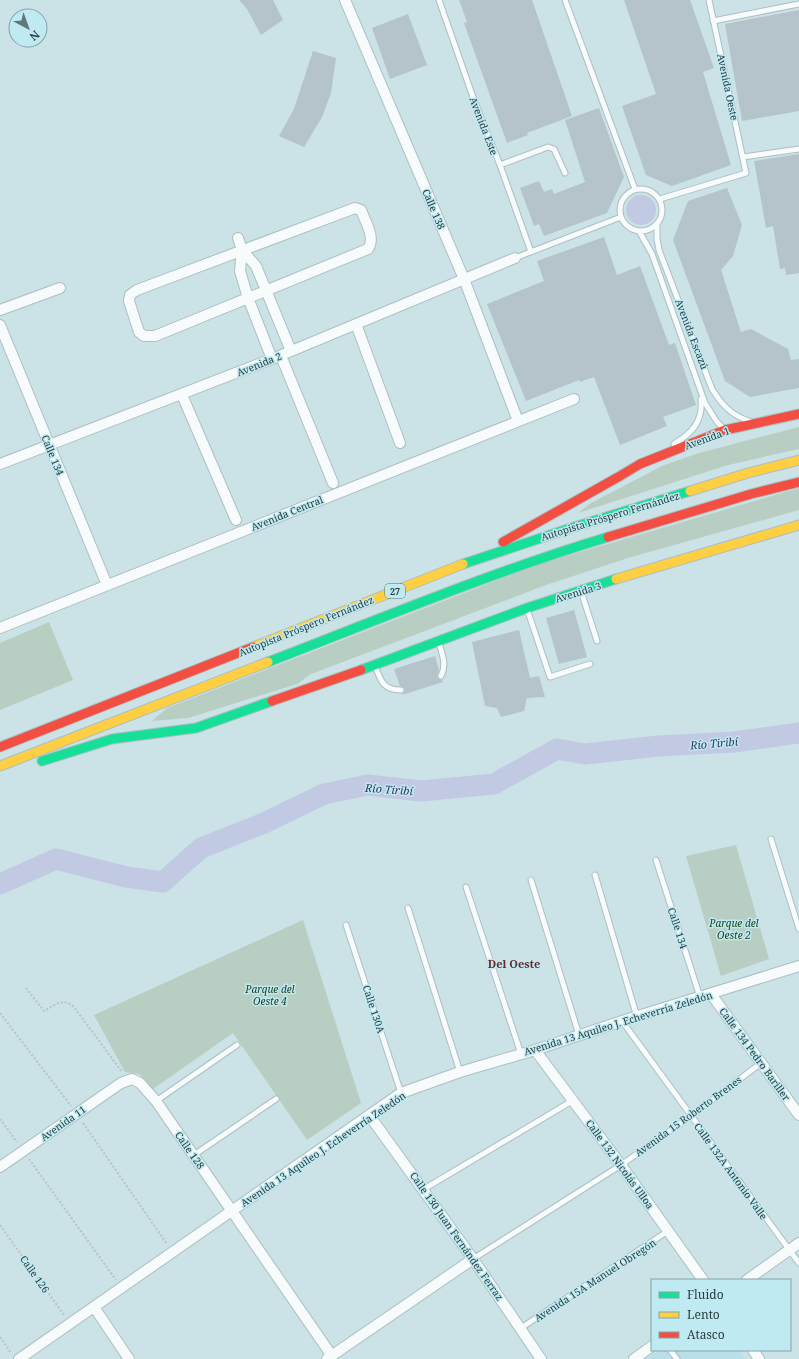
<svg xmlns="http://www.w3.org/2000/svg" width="799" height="1359" viewBox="0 0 799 1359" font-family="'Noto Serif',serif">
	<rect width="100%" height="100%" fill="#cbe2e6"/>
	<path fill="#b9e0e8" d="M 660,1350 L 739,1350 L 745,1359 L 646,1359 Z"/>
	<path fill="#b9cec3" d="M 799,427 L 799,449 L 728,465 L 578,513 L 591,503 L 662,466 L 699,453 Z
		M 799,488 L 799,510 L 628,558 L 546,585 L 311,674 L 297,684 L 188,718 L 152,721 L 167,708 L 539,564 Z
		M 49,622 L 73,680 L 0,710 L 0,643 Z
		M 736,845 L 769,959 L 721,976 L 686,856 Z
		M 303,920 L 361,1103 L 307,1140 L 233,1033 L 153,1089 L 139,1074 L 125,1072 L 94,1015 Z"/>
	<path fill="#c1cae2" d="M626 210a15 15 0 1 1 30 0a15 15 0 1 1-30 0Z"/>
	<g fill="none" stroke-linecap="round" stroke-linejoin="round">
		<path stroke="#c1cae2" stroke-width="21" d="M 0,884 L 56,859 L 126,877 L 163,882 L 201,848 L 264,823 L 324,794 L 368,785 L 421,791 L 494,784 L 557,749 L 585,754 L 659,746 L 734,742 L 799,733"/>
	</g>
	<path fill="#b5c4ca" d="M 239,0 L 273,0 L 283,20 L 261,35 L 247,9 Z
		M 459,0 L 532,0 L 572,116 L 527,133 L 528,135 L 507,143 L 464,23 L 467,22 Z
		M 624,0 L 690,0 L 714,68 L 703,72 L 731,165 L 672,186 L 646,175 L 622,106 L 656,94 Z
		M 799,10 L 799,111 L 742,121 L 725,24 Z
		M 408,14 L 427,65 L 390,79 L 372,28 Z
		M 313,51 L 336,58 L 331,93 L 322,117 L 304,147 L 279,136 L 294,109 Z
		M 599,108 L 624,177 L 607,213 L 544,236 L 539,224 L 534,226 L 520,188 L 539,181 L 544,192 L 552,189 L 554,194 L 585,182 L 565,120 Z
		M 799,154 L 799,273 L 786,275 L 785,268 L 780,269 L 773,226 L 766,228 L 754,161 Z
		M 727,188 L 742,225 L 733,256 L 721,270 L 741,332 L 751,329 L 788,349 L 791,360 L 799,359 L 799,388 L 750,397 L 725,381 L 673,240 L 688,201 Z
		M 604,237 L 617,275 L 640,266 L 669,345 L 675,343 L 696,405 L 663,417 L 667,426 L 620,445 L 594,377 L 580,382 L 579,380 L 526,401 L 487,304 L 544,281 L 537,261 Z
		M 574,610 L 587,657 L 559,664 L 546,618 Z
		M 519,630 L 530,678 L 539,676 L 545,697 L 527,698 L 524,711 L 501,717 L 497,708 L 485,706 L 472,642 Z
		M 435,656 L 439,670 L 437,677 L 439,679 L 442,680 L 443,682 L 402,695 L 405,689 L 400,686 L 394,669 Z"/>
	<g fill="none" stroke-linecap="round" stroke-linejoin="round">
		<defs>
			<path id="lane" d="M 439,0 L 474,100 L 500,165 L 531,252
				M 565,0 L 635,189
				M 713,21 L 799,4
				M 743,157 L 799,149
				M 500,165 L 548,147 L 554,149 L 565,173
				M620 210a21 21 0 1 1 42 0a21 21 0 1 1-42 0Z
				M 660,199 L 746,173 L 709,0
				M 657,225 L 657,239 L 659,250 L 712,389 C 722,405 731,415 749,421
				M 639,231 L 652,254 L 705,403 L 717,422 L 724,429
				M 515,258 L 621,217
				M 674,444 C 692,433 703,422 701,399
				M 581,591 L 597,641
				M 527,609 L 550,677 L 590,664
				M 439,643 C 442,654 447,665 441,676
				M 375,666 C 381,681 383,690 401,690
				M 771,839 L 799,929
				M 656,860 L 700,997
				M 595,875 L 637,1017
				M 531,880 L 579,1035
				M 466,887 L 521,1054
				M 408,908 L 460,1072
				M 346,925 L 401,1093
				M 622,1021 L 799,1263
				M 156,1101 L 237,1045
				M 194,1155 L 276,1099
				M 424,1189 L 572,1101
				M 473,1259 L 621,1165 L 691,1116 L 761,1063
				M 521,1328 L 668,1231
				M 670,1350 L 677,1359"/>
			<path id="street" d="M 345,0 L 464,279 L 518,421
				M 355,208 L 361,210 C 365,221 376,238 368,249 L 155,336 L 144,336 L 139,332 L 129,301 L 130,295 L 137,290 Z
				M 238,238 L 242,250 L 256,266 L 291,351
				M 242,250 L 240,271 L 248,298 L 272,359
				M 0,310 L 60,288
				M 356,324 L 400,443
				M 0,325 L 107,585
				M 281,356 L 333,483
				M 182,395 L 236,520
				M 0,464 L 272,359 L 515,258
				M 0,628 L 574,399
				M 711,994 L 799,1115
				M 535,1050 L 621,1165 L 703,1280
				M 369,1115 L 473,1259 L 541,1359
				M 0,1167 L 121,1083 L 132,1079 L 140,1083 L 156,1101 L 332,1356
				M 747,1280 L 799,1243
				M 94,1307 L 129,1359
				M 753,1350 L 759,1359
				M 19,1359 L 401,1093 L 460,1072 L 535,1050 L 622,1021 L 799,966
				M 327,1359 L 473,1259
				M 634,1359 L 652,1346"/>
			<path id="fast" d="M 463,564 L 571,528 L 690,491
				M 268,662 C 380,619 492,572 608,537
				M 361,670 L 527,608 L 616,579
				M 42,761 L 112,739 L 196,728 L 272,701"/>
			<path id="slow" d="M 690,491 L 748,473 L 799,460
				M 616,579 L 799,525
				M 253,647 L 463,564
				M 0,766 L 268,662"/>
			<path id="jam" d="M 620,476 L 640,464 L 725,430 L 799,414
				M 608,537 L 751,494 L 799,482
				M 503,542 L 620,476
				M 272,701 L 361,670
				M 0,747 L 253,647"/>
		</defs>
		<use href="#lane" stroke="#adbfc2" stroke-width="7"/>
		<use href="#street" stroke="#adbfc2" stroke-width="12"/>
		<use href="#fast" stroke="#adbfc2" stroke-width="11"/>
		<use href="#slow" stroke="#adbfc2" stroke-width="11"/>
		<use href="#jam" stroke="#adbfc2" stroke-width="11"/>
		<path stroke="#bac2c5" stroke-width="2" stroke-dasharray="2 2" stroke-linecap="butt" d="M 26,988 L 44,1011 C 55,1005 62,997 74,1007 L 122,1072
			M 0,1013 L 71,1106
			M 0,1119 L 17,1142
			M 83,1123 L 167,1244
			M 29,1159 L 116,1280
			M 0,1225 L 64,1315
			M 0,1337 L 11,1353"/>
		<use href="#lane" stroke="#f7fbfb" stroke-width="5"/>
		<use href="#street" stroke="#f7fbfb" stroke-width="10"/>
		<use href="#fast" stroke="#16e098" stroke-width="9"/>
		<use href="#slow" stroke="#ffcf43" stroke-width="9"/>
		<use href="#jam" stroke="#f24e42" stroke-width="9"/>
	</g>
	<g text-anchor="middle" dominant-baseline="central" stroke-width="3" stroke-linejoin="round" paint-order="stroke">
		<rect fill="#bfeaf2" stroke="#577075" stroke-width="1" x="385" y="584" width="20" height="14" rx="3"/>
		<g font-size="9" font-weight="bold" fill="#2b3c3f">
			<text x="395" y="591">27</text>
		</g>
		<g font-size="10" fill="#2b3c3f" stroke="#bfeaf2">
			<text transform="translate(728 87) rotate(78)">Avenida Oeste</text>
			<text transform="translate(484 126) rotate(69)">Avenida Este</text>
			<text transform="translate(434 209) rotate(67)">Calle 138</text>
			<text transform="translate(692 334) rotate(69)">Avenida Escazú</text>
			<text transform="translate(259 364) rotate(-22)">Avenida 2</text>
			<text transform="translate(707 438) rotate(-20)">Avenida 1</text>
			<text transform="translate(53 455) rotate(68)">Calle 134</text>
			<text transform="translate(287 513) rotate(-22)">Avenida Central</text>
			<text transform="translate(610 516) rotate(-17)">Autopista Próspero Fernández</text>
			<text transform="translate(578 592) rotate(-17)">Avenida 3</text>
			<text transform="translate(306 626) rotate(-22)">Autopista Próspero Fernández</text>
			<text transform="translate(678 928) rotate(72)">Calle 134</text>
			<text transform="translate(374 1009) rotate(72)">Calle 130A</text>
			<text transform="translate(618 1023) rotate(-17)">Avenida 13 Aquileo J. Echeverría Zeledón</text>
			<text transform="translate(755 1054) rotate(54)">Calle 134 Pedro Bariller</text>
			<text transform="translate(688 1116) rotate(-36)">Avenida 15 Roberto Brenes</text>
			<text transform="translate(63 1123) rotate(-35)">Avenida 11</text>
			<text transform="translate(323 1149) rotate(-34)">Avenida 13 Aquileo J. Echeverría Zeledón</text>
			<text transform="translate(190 1150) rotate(55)">Calle 128</text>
			<text transform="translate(620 1164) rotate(54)">Calle 132 Nicolás Ulloa</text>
			<text transform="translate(731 1171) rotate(54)">Calle 132A Antonio Valle</text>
			<text transform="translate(457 1236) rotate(55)">Calle 130 Juan Fernández Ferraz</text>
			<text transform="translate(35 1274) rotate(55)">Calle 126</text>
			<text transform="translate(595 1280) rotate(-33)">Avenida 15A Manuel Obregón</text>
		</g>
		<g font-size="10" font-style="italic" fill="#1a3b14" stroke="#bfeaf2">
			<text x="734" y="923">Parque del<tspan x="734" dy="12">Oeste 2</tspan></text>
			<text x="270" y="989">Parque del<tspan x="270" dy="12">Oeste 4</tspan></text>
		</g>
		<g font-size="11" font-style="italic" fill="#353662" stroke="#bfeaf2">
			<text transform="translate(714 743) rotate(-5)">Río Tiribí</text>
			<text transform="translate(389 789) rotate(4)">Río Tiribí</text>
		</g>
		<g font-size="11" font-weight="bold" fill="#6d2724" stroke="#bfeaf2">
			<text x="514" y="963">Del Oeste</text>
		</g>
	</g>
	<rect x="651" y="1279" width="140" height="72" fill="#bfeaf2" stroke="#84a4aa"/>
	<rect x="659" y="1292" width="20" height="6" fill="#16e098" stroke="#84a4aa"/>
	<text x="687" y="1299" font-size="12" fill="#2b3c3f">Fluido</text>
	<rect x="659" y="1312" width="20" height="6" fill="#ffcf43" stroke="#84a4aa"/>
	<text x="687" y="1319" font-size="12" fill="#2b3c3f">Lento</text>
	<rect x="659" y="1332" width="20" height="6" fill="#f24e42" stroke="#84a4aa"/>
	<text x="687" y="1339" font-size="12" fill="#2b3c3f">Atasco</text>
	<g transform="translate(28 28) rotate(139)"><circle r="19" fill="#bfeaf2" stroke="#84a4aa"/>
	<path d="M0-3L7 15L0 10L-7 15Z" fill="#637679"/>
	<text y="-6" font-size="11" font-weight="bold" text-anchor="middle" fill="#2b3c3f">N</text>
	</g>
</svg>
